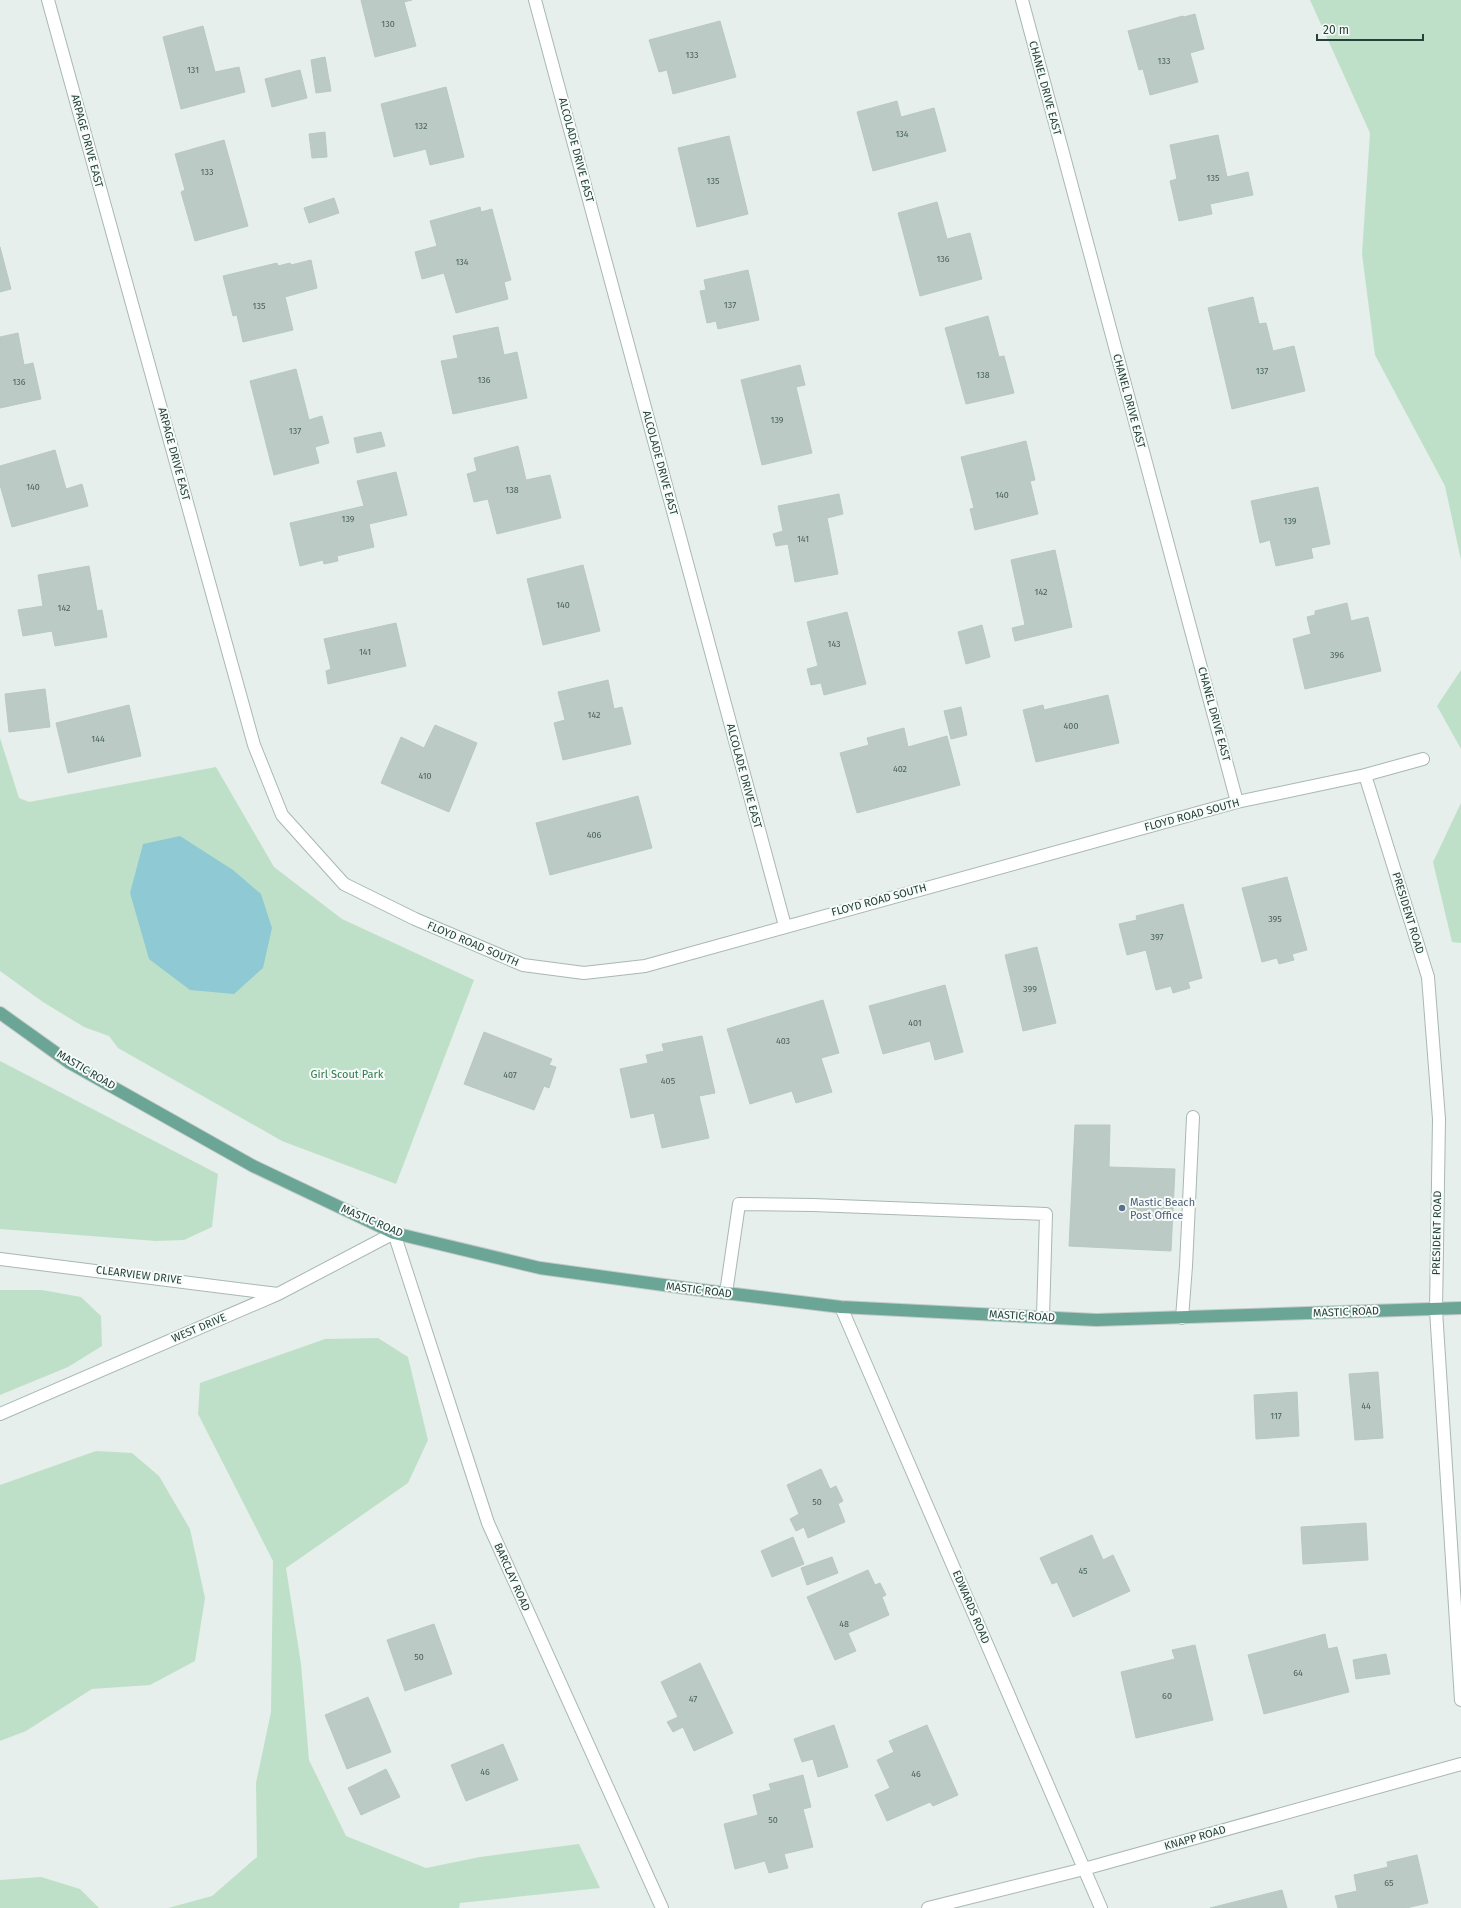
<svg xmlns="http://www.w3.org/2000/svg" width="1461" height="1908" viewBox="0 0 1461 1908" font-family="'Fira Sans',sans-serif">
	<rect width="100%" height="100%" fill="#e6efeb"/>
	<path fill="#bfe0c8" d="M 1310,0 L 1461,0 L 1461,560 L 1445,486 L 1375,355 L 1362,254 L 1370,133 Z
		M 1461,670 L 1461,749 L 1437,706 Z
		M 0,738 L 19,798 L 29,802 L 216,767 L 274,867 L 342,919 L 474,980 L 396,1184 L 282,1141 L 118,1048 L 109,1036 L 84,1027 L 43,1002 L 0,971 Z
		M 1461,803 L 1461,943 L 1452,942 L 1433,862 Z
		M 0,1061 L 218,1174 L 212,1227 L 184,1240 L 156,1241 L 0,1229 Z
		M 0,1290 L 42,1290 L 81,1297 L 101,1316 L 102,1346 L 68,1367 L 0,1395 Z
		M 378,1338 L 408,1357 L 428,1440 L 408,1483 L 286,1568 L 301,1664 L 309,1760 L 346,1836 L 426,1868 L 480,1857 L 579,1844 L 600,1888 L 460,1903 L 459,1908 L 168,1908 L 212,1896 L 257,1857 L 256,1783 L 271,1712 L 273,1561 L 198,1414 L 200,1383 L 325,1339 Z
		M 96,1451 L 132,1453 L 159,1476 L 190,1529 L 205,1598 L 195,1661 L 150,1685 L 92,1689 L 26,1731 L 0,1741 L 0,1485 Z
		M 41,1877 L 80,1889 L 99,1908 L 0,1908 L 0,1880 Z"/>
	<path fill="#8ec9d4" d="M 180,836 L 233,870 L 261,894 L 272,928 L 263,968 L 234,994 L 190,990 L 149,959 L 130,893 L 143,844 Z"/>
	<path fill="#bbcac4" stroke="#b8c9c2" d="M 361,0 L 412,0 L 404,2 L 416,46 L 375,57 Z
		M 1195,14 L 1204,49 L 1190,53 L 1198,82 L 1150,95 L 1143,69 L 1139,70 L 1128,31 L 1183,16 L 1184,17 Z
		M 720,21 L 736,77 L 673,94 L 667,70 L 659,72 L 649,40 Z
		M 203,26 L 215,72 L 239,67 L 245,92 L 181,109 L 163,37 Z
		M 325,57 L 331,91 L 316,93 L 311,60 Z
		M 300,70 L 307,98 L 272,107 L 265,79 Z
		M 446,87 L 464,157 L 430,165 L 426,149 L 394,157 L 381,104 Z
		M 897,101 L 901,117 L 934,108 L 946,151 L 873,171 L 857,112 Z
		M 325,132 L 327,157 L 312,158 L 309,134 Z
		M 1218,135 L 1227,177 L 1248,172 L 1253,195 L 1210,204 L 1212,214 L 1179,221 L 1170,181 L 1177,179 L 1170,145 Z
		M 729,136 L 748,214 L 697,227 L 678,148 Z
		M 224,140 L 248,226 L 195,241 L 181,192 L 185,190 L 175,154 Z
		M 334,198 L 339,213 L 309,223 L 304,208 Z
		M 937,202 L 947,239 L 970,233 L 982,279 L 920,296 L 898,213 Z
		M 480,207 L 481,212 L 492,209 L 511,280 L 504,282 L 508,299 L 456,313 L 444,273 L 422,279 L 415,252 L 437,246 L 430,221 Z
		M 0,247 L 11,289 L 0,292 Z
		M 311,260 L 317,288 L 285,297 L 293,330 L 243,342 L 237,315 L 233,316 L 223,276 L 277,263 L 278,266 L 290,263 L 291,265 Z
		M 748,270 L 759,320 L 718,329 L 716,321 L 707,323 L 700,291 L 706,290 L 704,280 Z
		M 1253,297 L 1259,324 L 1266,323 L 1273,351 L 1294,346 L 1305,391 L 1232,409 L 1208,308 Z
		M 988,316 L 999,357 L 1004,356 L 1014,393 L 966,404 L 945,328 Z
		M 498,327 L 504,355 L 517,352 L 527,398 L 453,414 L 441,361 L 458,358 L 453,336 Z
		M 18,333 L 24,365 L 33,363 L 41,399 L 0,408 L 0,337 Z
		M 800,365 L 805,385 L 796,387 L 812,453 L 762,465 L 741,380 Z
		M 296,369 L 309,420 L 322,416 L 329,443 L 315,447 L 319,463 L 274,475 L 250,381 Z
		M 381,432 L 385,446 L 357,453 L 354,438 Z
		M 1026,441 L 1035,480 L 1030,481 L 1038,514 L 975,530 L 970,509 L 974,508 L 961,457 Z
		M 518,446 L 526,480 L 550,475 L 561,518 L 497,534 L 488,499 L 474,502 L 467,474 L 477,471 L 474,458 Z
		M 55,450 L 66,489 L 82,484 L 88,506 L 12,527 L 0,485 L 0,466 Z
		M 396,472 L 407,515 L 369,524 L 374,547 L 337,556 L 338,561 L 324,564 L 323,560 L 300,566 L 290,523 L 364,506 L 357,481 Z
		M 1318,487 L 1330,544 L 1311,548 L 1313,558 L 1276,566 L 1270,540 L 1260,543 L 1251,501 Z
		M 839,494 L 843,514 L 827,518 L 838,574 L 795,582 L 788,544 L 776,546 L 773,534 L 783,531 L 778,506 Z
		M 1055,550 L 1072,627 L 1015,641 L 1012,628 L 1025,625 L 1011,560 Z
		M 583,565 L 600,631 L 543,645 L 527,579 Z
		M 89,566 L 97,611 L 102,610 L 107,637 L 55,646 L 52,631 L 23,636 L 18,610 L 43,606 L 38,575 Z
		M 1347,603 L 1351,621 L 1368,617 L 1381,671 L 1305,689 L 1293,639 L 1311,634 L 1307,617 L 1315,615 L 1315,611 Z
		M 847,612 L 866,684 L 824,695 L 821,683 L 811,685 L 807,669 L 818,666 L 807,622 Z
		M 396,623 L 406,666 L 328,684 L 326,671 L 331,669 L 324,639 Z
		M 982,625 L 990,657 L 966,664 L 958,632 Z
		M 608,680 L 614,709 L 622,707 L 631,744 L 563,760 L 554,723 L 565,720 L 558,692 Z
		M 45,689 L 50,727 L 9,732 L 5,694 Z
		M 1108,695 L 1119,743 L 1036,762 L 1023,710 L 1043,705 L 1044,710 Z
		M 129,705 L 141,756 L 68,773 L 56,723 Z
		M 961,707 L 967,735 L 951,739 L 944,711 Z
		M 435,725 L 477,743 L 449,812 L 381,783 L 401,737 L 424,748 Z
		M 904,728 L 908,747 L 947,736 L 960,785 L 857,813 L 840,753 L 869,745 L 867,738 Z
		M 638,796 L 652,848 L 550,875 L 536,823 Z
		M 1287,877 L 1307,950 L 1292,954 L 1294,960 L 1279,964 L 1277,958 L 1262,962 L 1242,888 Z
		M 1183,904 L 1202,978 L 1188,982 L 1190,988 L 1173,993 L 1171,986 L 1156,990 L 1146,950 L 1127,955 L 1119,924 L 1137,920 L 1136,916 Z
		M 1037,947 L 1056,1023 L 1023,1031 L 1005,955 Z
		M 945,985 L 963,1052 L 935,1060 L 930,1041 L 883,1054 L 869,1006 Z
		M 823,1000 L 839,1053 L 821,1058 L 832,1092 L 796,1103 L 792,1091 L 750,1104 L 727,1029 Z
		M 484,1032 L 552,1059 L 549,1065 L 556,1067 L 549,1088 L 544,1086 L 534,1110 L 464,1084 Z
		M 702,1036 L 715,1093 L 699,1096 L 709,1138 L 662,1148 L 654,1113 L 631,1118 L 620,1069 L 648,1063 L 646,1055 L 664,1051 L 662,1044 Z
		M 1075,1125 L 1110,1125 L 1109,1167 L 1175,1169 L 1171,1251 L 1069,1246 Z
		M 1378,1372 L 1383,1438 L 1355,1440 L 1349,1374 Z
		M 1297,1392 L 1299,1436 L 1256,1439 L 1254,1395 Z
		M 821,1469 L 830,1489 L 836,1486 L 843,1501 L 838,1504 L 845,1522 L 808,1538 L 804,1527 L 796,1531 L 790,1519 L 799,1514 L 787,1485 Z
		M 1366,1523 L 1368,1560 L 1303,1564 L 1301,1527 Z
		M 1092,1535 L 1103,1560 L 1113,1555 L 1130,1591 L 1073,1617 L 1057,1582 L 1052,1584 L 1040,1558 Z
		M 793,1537 L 804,1564 L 772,1577 L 761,1551 Z
		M 832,1557 L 838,1573 L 807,1585 L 801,1568 Z
		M 868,1570 L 875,1585 L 880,1583 L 886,1595 L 882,1597 L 889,1615 L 848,1633 L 856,1651 L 835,1660 L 807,1597 Z
		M 434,1624 L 452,1674 L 405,1691 L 387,1640 Z
		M 1325,1634 L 1328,1649 L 1337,1647 L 1349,1692 L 1264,1714 L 1248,1655 Z
		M 1195,1645 L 1213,1720 L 1136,1738 L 1121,1672 L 1175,1659 L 1172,1650 Z
		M 1386,1654 L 1390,1674 L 1356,1679 L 1353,1660 Z
		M 700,1663 L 733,1733 L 694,1751 L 683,1727 L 673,1732 L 667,1722 L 678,1717 L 661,1682 Z
		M 368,1697 L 391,1752 L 347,1769 L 325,1715 Z
		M 834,1725 L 848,1767 L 818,1777 L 813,1759 L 802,1762 L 794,1739 Z
		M 927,1725 L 958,1795 L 933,1806 L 930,1802 L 887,1821 L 875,1795 L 890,1788 L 877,1760 L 894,1752 L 889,1741 Z
		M 503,1744 L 518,1780 L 466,1801 L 451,1765 Z
		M 386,1769 L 400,1797 L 361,1815 L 348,1788 Z
		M 803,1775 L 811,1807 L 803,1809 L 813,1847 L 784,1854 L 788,1868 L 769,1873 L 765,1861 L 735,1869 L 724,1824 L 758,1815 L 753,1795 L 771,1790 L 769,1784 Z
		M 1417,1855 L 1428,1903 L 1406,1908 L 1338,1908 L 1335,1896 L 1357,1891 L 1354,1875 L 1388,1867 L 1387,1862 Z
		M 1282,1890 L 1287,1908 L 1210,1908 Z"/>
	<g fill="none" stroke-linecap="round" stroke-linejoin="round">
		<defs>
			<path id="minor" d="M 48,0 L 254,745 L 282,815 L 344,884 L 415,919 L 523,965 L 584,973 L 645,966 L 1237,802 L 1365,775 L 1423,759
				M 535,0 L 785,926
				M 1022,0 L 1237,802
				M 1365,775 L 1428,977 L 1439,1119 L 1436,1310 L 1461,1700
				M 0,1259 L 278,1294
				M 726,1293 L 739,1204 L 813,1205 L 1046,1214 L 1043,1317
				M 841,1307 L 1101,1908
				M 1182,1318 L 1186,1266 L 1193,1117
				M 0,1414 L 278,1294 L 394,1233 L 488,1523 L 662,1908
				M 928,1908 L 1084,1869 L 1461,1764"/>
			<path id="major" d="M 0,1013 L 70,1063 L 253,1166 L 394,1233 L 540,1268 L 693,1289 L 841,1307 L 1096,1320 L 1461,1308"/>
		</defs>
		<use href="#minor" stroke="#a8b8b2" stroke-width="14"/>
		<use href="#major" stroke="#c2cac8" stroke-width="14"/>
		<use href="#minor" stroke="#fff" stroke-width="12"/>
		<use href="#major" stroke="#6aa596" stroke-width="12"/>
	</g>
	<circle fill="#5c6f8a" stroke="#f7fbf9" stroke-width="1.5" cx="1122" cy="1208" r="4"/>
	<g text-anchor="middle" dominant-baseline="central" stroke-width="4" stroke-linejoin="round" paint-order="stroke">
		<g font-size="9" fill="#4a645c">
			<text x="388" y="24">130</text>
			<text x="692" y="55">133</text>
			<text x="1164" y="61">133</text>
			<text x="193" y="70">131</text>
			<text x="421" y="126">132</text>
			<text x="902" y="134">134</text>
			<text x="207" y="172">133</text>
			<text x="1213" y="178">135</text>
			<text x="713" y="181">135</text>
			<text x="943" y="259">136</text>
			<text x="462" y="262">134</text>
			<text x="730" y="305">137</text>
			<text x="259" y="306">135</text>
			<text x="1262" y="371">137</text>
			<text x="983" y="375">138</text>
			<text x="484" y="380">136</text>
			<text x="19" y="382">136</text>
			<text x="777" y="420">139</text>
			<text x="295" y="431">137</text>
			<text x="33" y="487">140</text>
			<text x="512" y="490">138</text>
			<text x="1002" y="495">140</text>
			<text x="348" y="519">139</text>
			<text x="1290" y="521">139</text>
			<text x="803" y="539">141</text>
			<text x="1041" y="592">142</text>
			<text x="563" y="605">140</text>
			<text x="64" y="608">142</text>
			<text x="834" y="644">143</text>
			<text x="365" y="652">141</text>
			<text x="1337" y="655">396</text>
			<text x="594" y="715">142</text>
			<text x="1071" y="726">400</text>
			<text x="98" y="739">144</text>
			<text x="900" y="769">402</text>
			<text x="425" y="776">410</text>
			<text x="594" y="835">406</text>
			<text x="1275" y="919">395</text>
			<text x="1157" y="937">397</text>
			<text x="1030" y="989">399</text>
			<text x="915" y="1023">401</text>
			<text x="783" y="1041">403</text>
			<text x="510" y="1075">407</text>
			<text x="668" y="1081">405</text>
			<text x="1366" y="1406">44</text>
			<text x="1276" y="1416">117</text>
			<text x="817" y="1502">50</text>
			<text x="1083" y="1571">45</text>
			<text x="844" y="1624">48</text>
			<text x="419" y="1657">50</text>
			<text x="1298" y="1673">64</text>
			<text x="1167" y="1696">60</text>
			<text x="693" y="1699">47</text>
			<text x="485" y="1772">46</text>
			<text x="916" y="1774">46</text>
			<text x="773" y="1820">50</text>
			<text x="1389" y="1883">65</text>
		</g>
		<g font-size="11" fill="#24423a" stroke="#f7fbf9">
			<text transform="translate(1045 88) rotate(75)">CHANEL DRIVE EAST</text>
			<text transform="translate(87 141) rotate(75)">ARPAGE DRIVE EAST</text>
			<text transform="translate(576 150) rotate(75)">ALCOLADE DRIVE EAST</text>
			<text transform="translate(1129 401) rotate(75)">CHANEL DRIVE EAST</text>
			<text transform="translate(174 454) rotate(75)">ARPAGE DRIVE EAST</text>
			<text transform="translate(660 463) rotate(75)">ALCOLADE DRIVE EAST</text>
			<text transform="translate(1214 714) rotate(75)">CHANEL DRIVE EAST</text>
			<text transform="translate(744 776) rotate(75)">ALCOLADE DRIVE EAST</text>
			<text transform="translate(1192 815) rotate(-15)">FLOYD ROAD SOUTH</text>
			<text transform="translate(879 900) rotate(-15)">FLOYD ROAD SOUTH</text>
			<text transform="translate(1408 913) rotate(73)">PRESIDENT ROAD</text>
			<text transform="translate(473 944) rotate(23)">FLOYD ROAD SOUTH</text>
			<text transform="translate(86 1070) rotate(31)">MASTIC ROAD</text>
			<text transform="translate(372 1221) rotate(23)">MASTIC ROAD</text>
			<text transform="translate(1437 1233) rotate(-89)">PRESIDENT ROAD</text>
			<text transform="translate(139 1275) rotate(7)">CLEARVIEW DRIVE</text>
			<text transform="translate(699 1290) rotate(7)">MASTIC ROAD</text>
			<text transform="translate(1346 1312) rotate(-2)">MASTIC ROAD</text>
			<text transform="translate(1022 1316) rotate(3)">MASTIC ROAD</text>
			<text transform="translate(199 1328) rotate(-23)">WEST DRIVE</text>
			<text transform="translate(512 1577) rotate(66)">BARCLAY ROAD</text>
			<text transform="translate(971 1607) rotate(67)">EDWARDS ROAD</text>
			<text transform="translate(1195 1838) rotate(-16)">KNAPP ROAD</text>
		</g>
		<g font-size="11" fill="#2d7a4b" stroke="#f7fbf9">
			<text x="347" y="1074">Girl Scout Park</text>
		</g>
		<g font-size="11" fill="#4e5e75" stroke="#f7fbf9" text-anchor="start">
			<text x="1130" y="1202">Mastic Beach<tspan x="1130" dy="13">Post Office</tspan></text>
		</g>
	</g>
	<path d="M1317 34v6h106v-6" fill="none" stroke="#24423a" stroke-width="2"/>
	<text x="1323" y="34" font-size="12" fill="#24423a" stroke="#f7fbf9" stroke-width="3" paint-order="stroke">20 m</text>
</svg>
